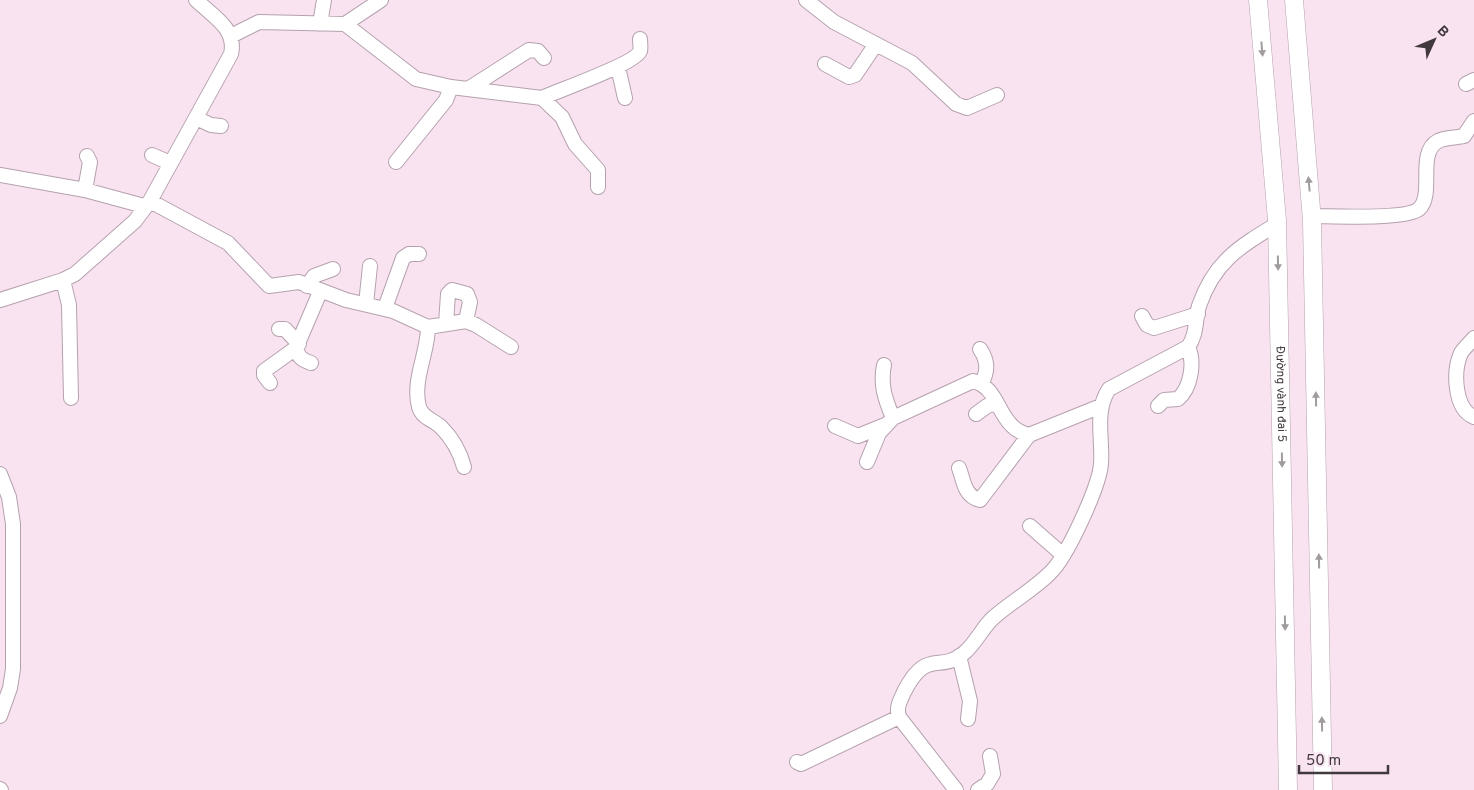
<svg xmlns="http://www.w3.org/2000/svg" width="1474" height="790" viewBox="0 0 1474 790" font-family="Overpass,sans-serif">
	<rect width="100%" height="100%" fill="#f9e3f1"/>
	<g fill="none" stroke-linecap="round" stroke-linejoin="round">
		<defs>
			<path id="minor" d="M 806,0 L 834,22 L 912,63 L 956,104 L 967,108 L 997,95
				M 320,24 L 324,0
				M 345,24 L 416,79 L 451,87 L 542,98 L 562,117 L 575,144 L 598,170 L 598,187
				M 231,36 L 259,22 L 345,24 L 381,0
				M 825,64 L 849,77 L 855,75 L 876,44
				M 618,67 L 625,98
				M 1466,84 L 1474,80
				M 468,89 L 529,50 L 538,51 L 544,58
				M 542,98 C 559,90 635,64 640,51 C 641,48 640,42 640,39
				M 196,118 L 211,125 L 221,126
				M 152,155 L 170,163
				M 396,162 L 446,100 L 451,87
				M 0,175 L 85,190 L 144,206
				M 85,190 L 90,162 L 87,156
				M 150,201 L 228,243 L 269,286 L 299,282 L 346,300 L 393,311 L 428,327 L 466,321 L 476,325 L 511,347
				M 1312,216 C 1331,216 1406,220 1419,209 C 1435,194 1416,153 1438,141 C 1445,137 1456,138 1464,136 L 1474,121
				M 63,280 L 69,305 L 71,398
				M 307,286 L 314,276 L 333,269
				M 0,300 L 63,280 L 75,274 L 135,221 L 150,201 L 231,54 C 237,29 213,16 196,0
				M 366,304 L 370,266
				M 385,308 L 403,258 L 409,254 L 419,254
				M 1142,316 L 1147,325 L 1154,328 L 1198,314
				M 446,324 L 448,294 L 452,290 L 467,294 L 470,302 L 466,321
				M 428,327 C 428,353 412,380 419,407 C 422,418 434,420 441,427 C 452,438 460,452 464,467
				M 279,329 L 285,329 L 299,344
				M 1474,338 C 1470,343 1464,348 1461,353 C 1453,371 1454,409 1474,417
				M 296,348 C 298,357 302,360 311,363
				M 980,349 C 988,361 988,370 982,383
				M 884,365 C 880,385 885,399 893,418
				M 270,383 L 264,375 L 264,371 L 296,348 L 320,292
				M 1158,406 L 1164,400 L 1178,399 C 1191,388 1195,362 1188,347
				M 976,414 L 987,406 L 996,403
				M 835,426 L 858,436 L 885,425
				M 867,462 L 879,433 L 893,418 L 973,381 C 1002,388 996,427 1029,435 L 1101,406
				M 959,468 C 964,481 964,496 980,500 L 1029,435
				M 0,474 L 9,497 L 13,524 L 13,669 L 10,688 L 0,716
				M 1030,526 L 1063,555
				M 959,656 L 970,701 L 968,719
				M 797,762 L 801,764 L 899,717
				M 0,789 L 1,790
				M 956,790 L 899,717 C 896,707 900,701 904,692 C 927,647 939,674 964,653 C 976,643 982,628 993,618 C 1011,602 1033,590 1050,573 C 1067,557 1099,487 1101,464 C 1103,439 1094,411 1109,389 L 1188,347 C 1197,335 1195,320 1199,306 C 1214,262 1239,247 1277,224
				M 978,790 L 987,784 L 993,774 L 990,756"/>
			<g id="major">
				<path id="s1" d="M 1258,0 L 1277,220 L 1288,790"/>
				<path d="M 1294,0 L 1312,221 L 1323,790"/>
			</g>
		</defs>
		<use href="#minor" stroke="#b5a1ae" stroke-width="16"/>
		<use href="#major" stroke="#b5a1ae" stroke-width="19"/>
		<use href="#minor" stroke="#fff" stroke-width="14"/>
		<use href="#major" stroke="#fff" stroke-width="18"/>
	</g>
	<defs><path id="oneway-solid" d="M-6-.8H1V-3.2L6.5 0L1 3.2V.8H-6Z" transform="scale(1.25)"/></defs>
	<g fill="#a09c9e">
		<use href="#oneway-solid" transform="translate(1262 49) rotate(85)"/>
		<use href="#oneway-solid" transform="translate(1309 184) rotate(-95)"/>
		<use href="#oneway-solid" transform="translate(1278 263) rotate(89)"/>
		<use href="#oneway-solid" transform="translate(1316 399) rotate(-91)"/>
		<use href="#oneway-solid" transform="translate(1282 460) rotate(89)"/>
		<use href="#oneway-solid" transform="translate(1319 561) rotate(-91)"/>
		<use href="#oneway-solid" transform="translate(1285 623) rotate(89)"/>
		<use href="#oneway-solid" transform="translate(1322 724) rotate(-91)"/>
	</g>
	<g text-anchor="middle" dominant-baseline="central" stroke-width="5" stroke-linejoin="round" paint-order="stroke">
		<g font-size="12" fill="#41393e" stroke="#f9e3f1">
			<text stroke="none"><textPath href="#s1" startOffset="395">Đường vành đai 5</textPath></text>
		</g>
	</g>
	<g transform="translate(1434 40) rotate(46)" stroke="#f9e3f1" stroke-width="4" paint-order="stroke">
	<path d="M0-4L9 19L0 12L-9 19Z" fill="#41393e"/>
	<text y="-8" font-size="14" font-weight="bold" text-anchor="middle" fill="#41393e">B</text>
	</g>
	<path d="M1299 765v8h89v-8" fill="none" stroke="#41393e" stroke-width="2.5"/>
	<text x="1306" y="765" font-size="15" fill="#41393e" stroke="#f9e3f1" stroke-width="4" paint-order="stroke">50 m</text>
</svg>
